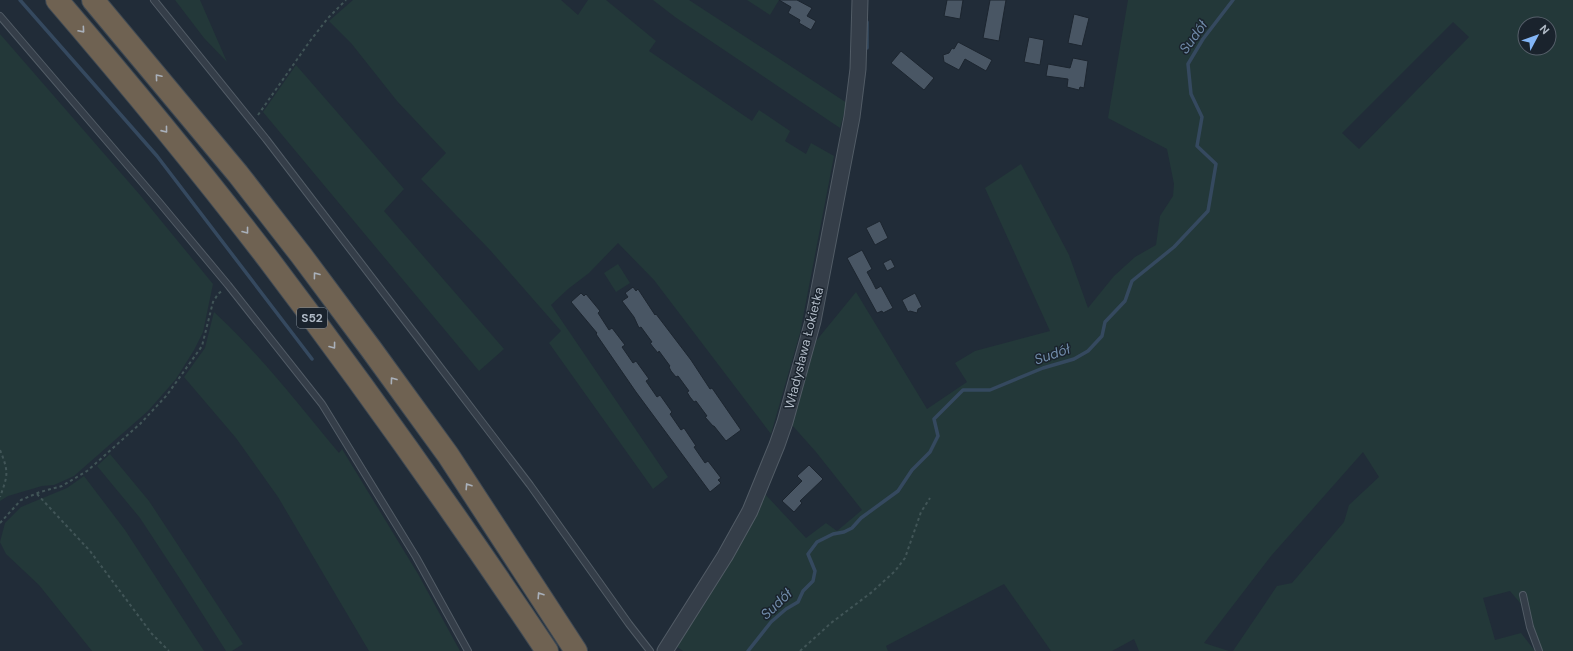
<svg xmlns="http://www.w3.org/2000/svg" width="1573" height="651" viewBox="0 0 1573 651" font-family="'DM Sans',sans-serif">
	<rect width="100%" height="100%" fill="#212c38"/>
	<path fill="#233839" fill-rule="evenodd" d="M 175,0 L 200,0 L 227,62 L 204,38 Z
		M 353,0 L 561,0 L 578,15 L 588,0 L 606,0 L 656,41 L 649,51 L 752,121 L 759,110 L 790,131 L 785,141 L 806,154 L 811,143 L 834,156 L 800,333 L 771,434 L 654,280 L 618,243 L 589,273 L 568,289 L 551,305 L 668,477 L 653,489 L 549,343 L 561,331 L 490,250 L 421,179 L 446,153 L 397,101 L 351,43 L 329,21 Z
		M 653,0 L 689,0 L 847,103 L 840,128 L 675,17 Z
		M 747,0 L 779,0 L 770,15 Z
		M 1128,0 L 1573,0 L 1573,651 L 1543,651 L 1521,604 L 1510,591 L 1483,598 L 1495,640 L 1521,633 L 1535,651 L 1233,651 L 1277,586 L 1292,583 L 1344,522 L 1349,505 L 1379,477 L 1363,452 L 1271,556 L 1204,643 L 1229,651 L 1139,651 L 1134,639 L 1112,651 L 1051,651 L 1004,584 L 886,646 L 888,651 L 683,651 L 677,647 L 742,538 L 765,494 L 806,538 L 826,523 L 837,531 L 862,510 L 816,452 L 792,425 L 816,341 L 856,292 L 927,409 L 967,382 L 955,363 L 975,351 L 1050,331 L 985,188 L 1021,164 L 1069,255 L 1088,308 L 1114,276 L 1135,257 L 1156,245 L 1160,216 L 1173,196 L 1174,184 L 1167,149 L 1108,118 ZM 1453,22 L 1469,37 L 1359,149 L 1342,133 ZM 1525,24 L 1549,24 L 1549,48 L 1525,48 Z
		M 0,34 L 140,195 L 213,284 L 203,332 L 194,350 L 176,379 L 148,411 L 74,476 L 54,485 L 42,486 L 8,496 L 0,501 Z
		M 296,65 L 404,189 L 384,211 L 504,349 L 479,371 L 263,112 Z
		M 618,264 L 630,283 L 616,292 L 604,273 Z
		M 214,312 C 260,354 299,405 339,453 L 342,449 L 418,574 L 460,651 L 369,651 L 278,497 L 236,438 L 184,377 L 205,348 Z
		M 110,454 L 149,501 L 243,644 L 232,651 L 226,651 L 184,585 L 140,518 L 97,466 Z
		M 84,476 L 125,530 L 204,651 L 92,651 L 39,585 L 6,554 L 0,542 L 5,523 L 21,507 L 67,488 Z"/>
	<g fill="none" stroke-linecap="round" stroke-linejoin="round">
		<path stroke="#35495f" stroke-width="3.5" d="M 20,0 L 157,156 L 312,359
			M 867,48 L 867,22
			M 748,651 L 771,622 L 786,609 L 798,602 L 803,591 L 813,581 L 815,571 L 808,554 L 817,542 L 833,534 L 844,532 L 852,528 L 861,518 L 898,491 L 912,470 L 930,452 L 938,436 L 934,419 L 963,390 L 990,390 L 1043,368 L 1074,359 L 1088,351 L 1102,336 L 1105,322 L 1125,301 L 1132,281 L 1174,247 L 1208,211 L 1216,164 L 1197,146 L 1202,117 L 1191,94 L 1188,64 L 1203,39 L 1233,0"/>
	</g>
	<path fill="#495664" stroke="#1c252f" d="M 779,0 L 797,0 L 812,8 L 807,16 L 816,21 L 811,30 L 799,23 L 800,20 L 788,13 L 791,7 Z
		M 947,0 L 963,0 L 960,19 L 944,16 Z
		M 990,0 L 1006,0 L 999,41 L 983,38 Z
		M 1074,14 L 1089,18 L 1082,46 L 1068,43 Z
		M 1029,37 L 1044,40 L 1040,65 L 1024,62 Z
		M 958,42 L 992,60 L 986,71 L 965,59 L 959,70 L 944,62 L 943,55 L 949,53 L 952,48 L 954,49 Z
		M 901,51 L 934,78 L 924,90 L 891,63 Z
		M 1073,58 L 1088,61 L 1084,88 L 1080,87 L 1079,90 L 1067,87 L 1068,79 L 1046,76 L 1048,64 L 1070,68 Z
		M 880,221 L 888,238 L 875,245 L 866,228 Z
		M 862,250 L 872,269 L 867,272 L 872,281 L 876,289 L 881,286 L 893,308 L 883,313 L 882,311 L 877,313 L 847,258 Z
		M 891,259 L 895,267 L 887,271 L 883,263 Z
		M 633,287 L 636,291 L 638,289 L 655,315 L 656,314 L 691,360 L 710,389 L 712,388 L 741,430 L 726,441 L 714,426 L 713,426 L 705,417 L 707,416 L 696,401 L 694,402 L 690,397 L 687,392 L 689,391 L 678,376 L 676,377 L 671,371 L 669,367 L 670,366 L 659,351 L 658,353 L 653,347 L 650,343 L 652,342 L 641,327 L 639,328 L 634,317 L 622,301 L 628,297 L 625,293 Z
		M 581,293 L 584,296 L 586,294 L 600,311 L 598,313 L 600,316 L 609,330 L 612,328 L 625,345 L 622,347 L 633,363 L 636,361 L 649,379 L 646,381 L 657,397 L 660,395 L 672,412 L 670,414 L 681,430 L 684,428 L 696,446 L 694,447 L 705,463 L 708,461 L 721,478 L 718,480 L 721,483 L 710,492 L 636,392 L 596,334 L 597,333 L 571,302 Z
		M 915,293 L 922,307 L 918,309 L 917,313 L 910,311 L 908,312 L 902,300 Z
		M 809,465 L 823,479 L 800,501 L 802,503 L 794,512 L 782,501 L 802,481 L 797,476 Z"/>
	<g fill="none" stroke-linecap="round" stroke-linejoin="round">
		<defs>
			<path id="service" d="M 154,0 L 266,139 L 415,334 L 530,485 L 629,624 L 650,651
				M 0,16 L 159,202 L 228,285 L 322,404 L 416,557 L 468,651
				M 1523,595 L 1530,627 L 1539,651"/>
			<path id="tertiary" d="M 665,651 L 725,556 L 750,511 L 777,445 L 785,422 L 813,321 L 852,117 L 858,69 L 860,0"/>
			<path id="motorway" d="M 57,0 C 130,85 201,171 269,260 C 366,388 458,518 547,651
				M 93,0 L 238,174 L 301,255 L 371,349 L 448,455 L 576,651"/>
		</defs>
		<use href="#service" stroke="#525c66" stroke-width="8"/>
		<use href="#tertiary" stroke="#525c66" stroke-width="17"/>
		<use href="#motorway" stroke="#3f4953" stroke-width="24"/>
		<path stroke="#415557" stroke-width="2" stroke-dasharray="3 3" stroke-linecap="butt" d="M 258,115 L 310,41 L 328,18 L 346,0
			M 0,450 C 9,472 8,475 0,497
			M 37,494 L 90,551 L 152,634 L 169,651
			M 0,523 L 21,500 L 40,492 L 62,486 L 87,471 L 140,424 L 167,395 L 202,346 L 213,302 L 218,294 L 223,290
			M 800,651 L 831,623 L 872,592 L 895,571 L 905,558 L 921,512 L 930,498"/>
		<use href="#service" stroke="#353e49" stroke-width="6"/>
		<use href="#tertiary" stroke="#353e49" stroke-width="15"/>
		<use href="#motorway" stroke="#6f6252" stroke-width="22"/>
	</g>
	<defs><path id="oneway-chevron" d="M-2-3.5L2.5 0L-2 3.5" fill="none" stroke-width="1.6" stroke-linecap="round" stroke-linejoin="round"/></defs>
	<g stroke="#a9b0ba">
		<use href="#oneway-chevron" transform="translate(82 30) rotate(49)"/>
		<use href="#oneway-chevron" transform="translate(158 77) rotate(-130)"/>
		<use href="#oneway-chevron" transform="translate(165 130) rotate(51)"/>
		<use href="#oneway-chevron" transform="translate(246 231) rotate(52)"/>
		<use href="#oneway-chevron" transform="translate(316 275) rotate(-127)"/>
		<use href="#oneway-chevron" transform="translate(333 346) rotate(53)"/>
		<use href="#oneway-chevron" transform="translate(393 380) rotate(-126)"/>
		<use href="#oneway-chevron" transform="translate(468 486) rotate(-123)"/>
		<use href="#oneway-chevron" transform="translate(540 595) rotate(-123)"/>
	</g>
	<g text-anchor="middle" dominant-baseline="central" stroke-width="3" stroke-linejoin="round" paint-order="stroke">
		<rect fill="#1a232d" stroke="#828c97" stroke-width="1" x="297" y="308" width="30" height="20" rx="3"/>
		<g font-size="12" font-weight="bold" fill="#afb9c5">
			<text x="312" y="318">S52</text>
		</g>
		<g font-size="13" fill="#afb9c5" stroke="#1a232d">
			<text transform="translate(804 348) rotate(-76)">Władysława Łokietka</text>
		</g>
		<g font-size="14" font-style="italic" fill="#708ba9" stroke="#1a232d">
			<text transform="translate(1193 37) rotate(-54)">Sudół</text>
			<text transform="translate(1052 354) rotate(-19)">Sudół</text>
			<text transform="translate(776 604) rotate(-44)">Sudół</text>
		</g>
	</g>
	<g transform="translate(1537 36) rotate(49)"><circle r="19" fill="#1a232d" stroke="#565f6a"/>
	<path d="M0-3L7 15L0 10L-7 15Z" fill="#83b5f6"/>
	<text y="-6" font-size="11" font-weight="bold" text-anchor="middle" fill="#afb9c5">N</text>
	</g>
</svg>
